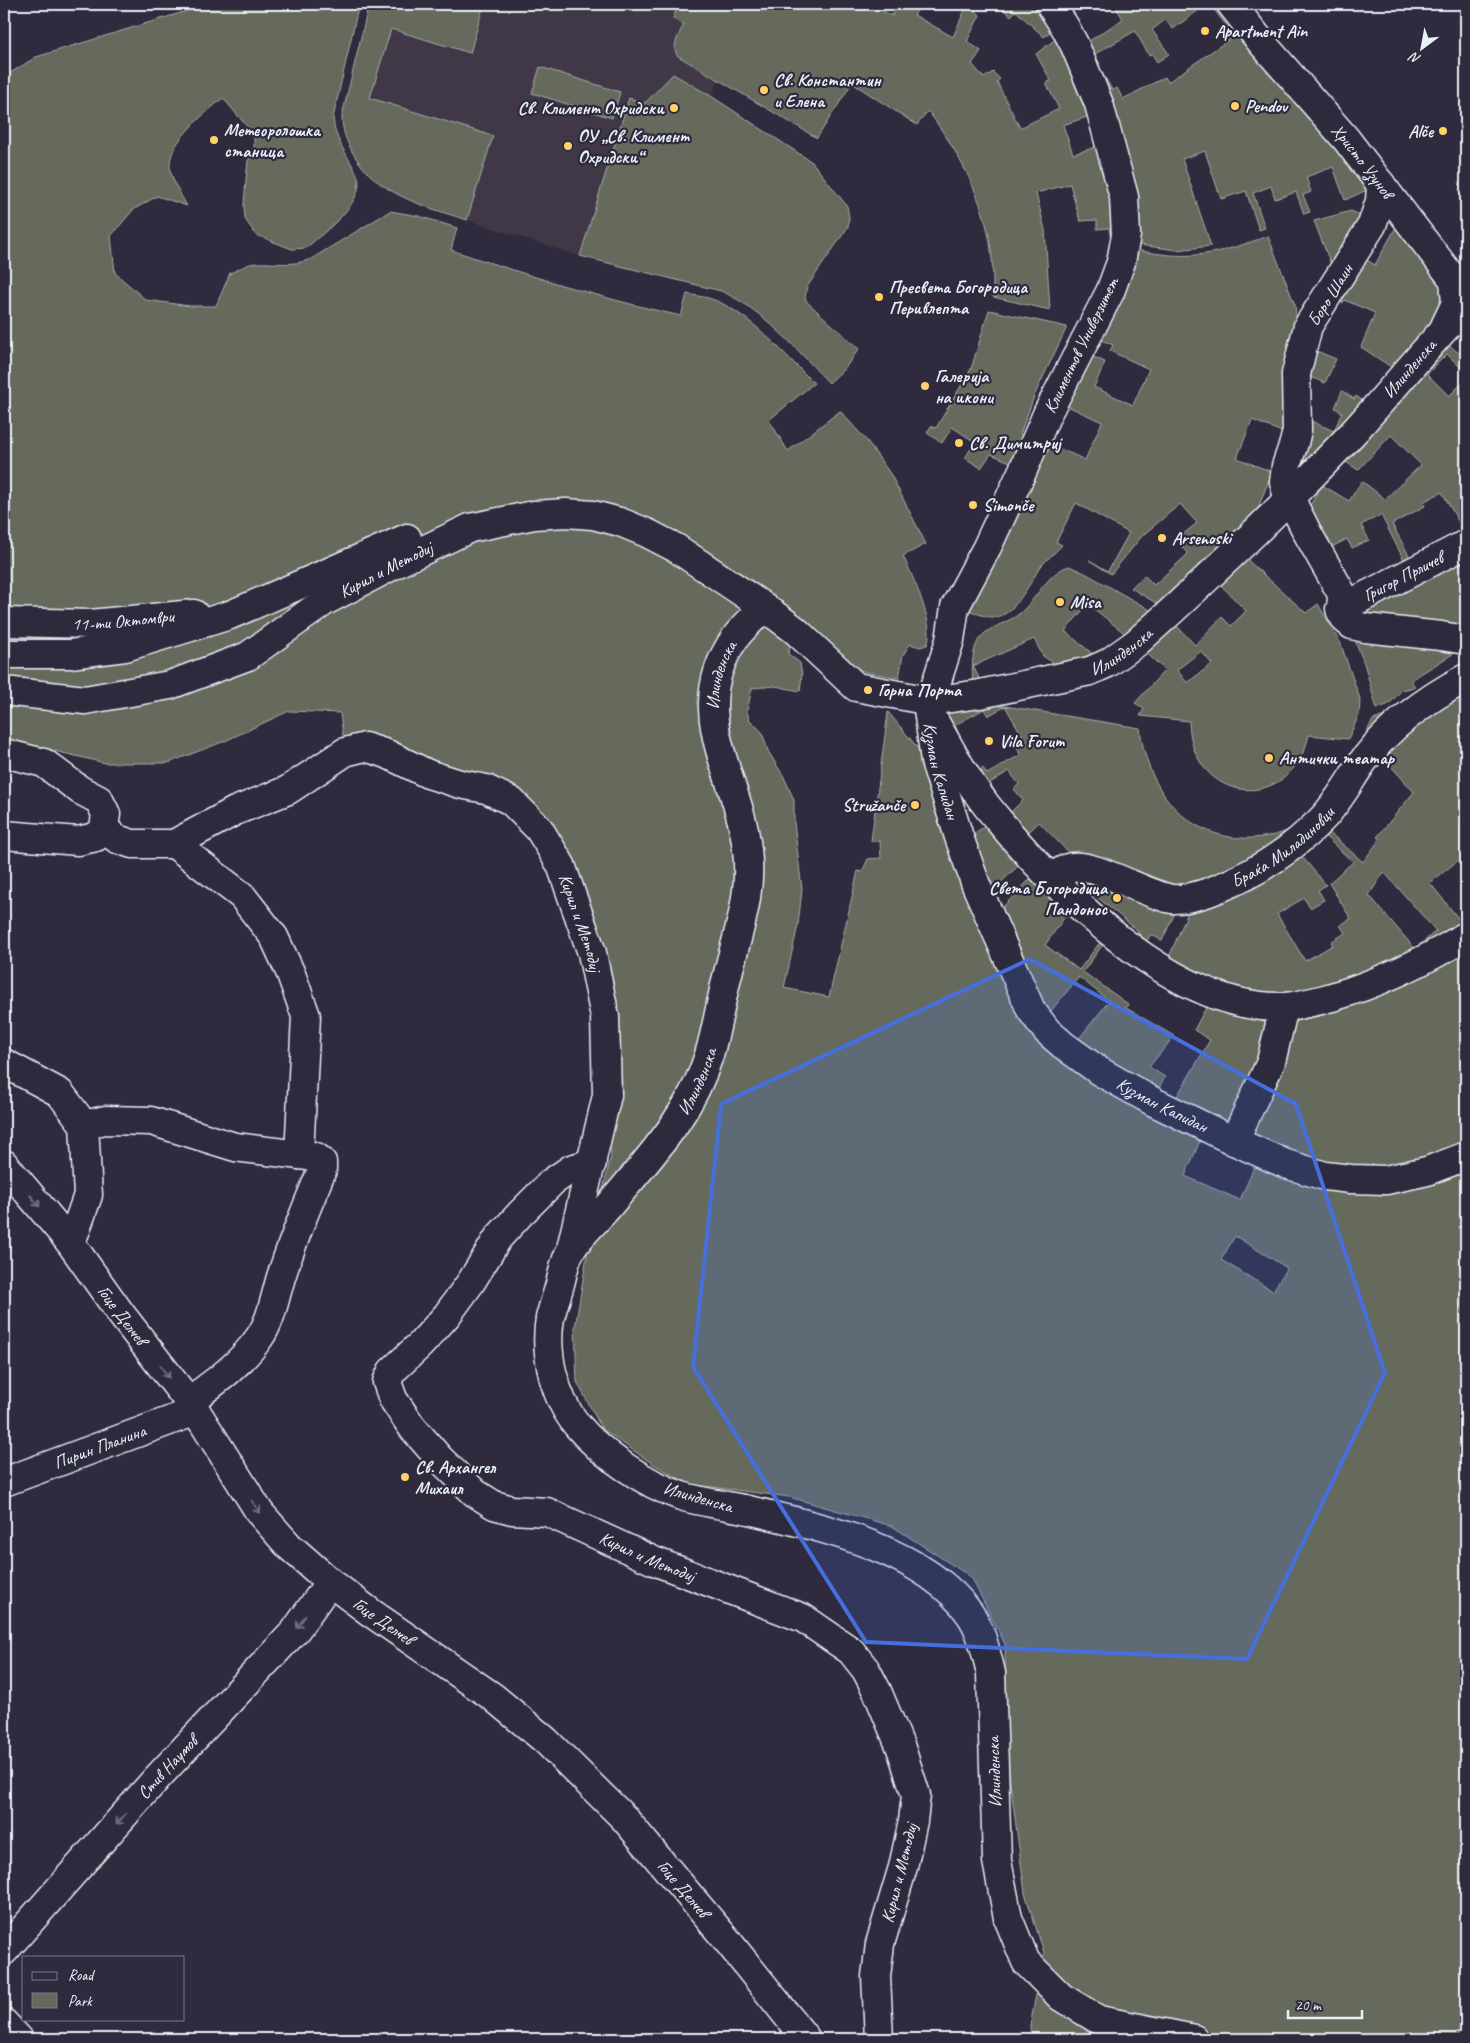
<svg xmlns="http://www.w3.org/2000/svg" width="1470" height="2043" viewBox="0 0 1470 2043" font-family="Caveat,sans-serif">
	<rect width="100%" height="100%" fill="#2f2a3d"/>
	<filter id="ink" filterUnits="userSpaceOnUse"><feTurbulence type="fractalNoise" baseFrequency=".02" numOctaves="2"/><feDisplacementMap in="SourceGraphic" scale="10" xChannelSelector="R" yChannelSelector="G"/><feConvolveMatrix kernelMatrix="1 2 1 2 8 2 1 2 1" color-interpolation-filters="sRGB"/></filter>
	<g filter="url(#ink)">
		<path fill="#413846" d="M 369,4 L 678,4 L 673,19 L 684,24 L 674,47 L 678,56 L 719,81 L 711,96 L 807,158 L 620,267 L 576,255 L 430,208 L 392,192 L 375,180 L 355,157 L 344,135 L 342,116 Z"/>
		<path fill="#656a5d" stroke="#a6aeaa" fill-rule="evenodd" d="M 210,4 L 359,4 L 333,118 C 335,140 346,153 356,172 C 371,199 324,232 306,248 L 292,249 L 256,235 L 245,219 L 244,205 L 246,179 L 248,161 L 254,149 L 254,135 L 223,98 C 206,113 168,141 170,167 C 170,177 182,197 187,206 L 157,196 L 133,210 L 111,236 L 115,273 L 146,300 L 190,306 L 216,306 L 230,273 C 238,270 248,263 256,263 C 277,262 290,267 311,259 L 390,211 L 419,216 L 457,228 L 451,250 C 527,275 603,299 681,316 L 687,294 C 697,296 708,297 717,301 C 753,317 786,356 814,383 L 769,420 L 788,451 L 840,411 L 867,441 L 891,475 L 926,544 L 903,556 C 912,576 936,624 927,645 L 920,647 L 910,644 L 903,655 L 899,678 L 866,672 L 824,657 L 795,631 L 788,654 L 800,663 L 802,675 L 800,691 L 775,686 L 752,688 L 747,712 L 749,719 L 762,732 L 768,751 L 784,777 L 794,800 L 794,822 L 802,890 L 798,925 L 784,988 L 829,997 L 858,871 L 862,872 L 868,859 L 881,858 L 880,841 L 871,841 L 888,712 L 922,753 L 1012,997 L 1274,1171 L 1466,1168 L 1466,2039 L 1031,2039 L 1030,2026 L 1044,1953 L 1025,1893 L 1006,1751 L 1005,1644 L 971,1577 L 892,1526 L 789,1497 L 689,1484 L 653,1464 L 602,1429 L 577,1382 L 575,1328 L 587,1255 L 611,1156 L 607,1053 L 592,953 L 511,801 L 345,752 L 340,713 L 289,711 L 225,741 L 168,763 L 105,763 L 4,739 L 4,77 L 36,57 ZM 1200,1141 L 1255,1165 L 1240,1200 L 1185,1176 ZM 1235,1236 L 1287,1268 L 1273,1291 L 1221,1260 Z
			M 369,4 L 484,4 L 470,53 L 391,29 L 370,98 L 493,136 L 467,220 C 424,206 377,195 353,153 C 346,141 342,130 342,116 Z
			M 678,4 L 870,4 L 892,16 L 898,4 L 922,4 L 914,15 L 953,37 L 967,5 L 965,4 L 968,4 L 980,15 L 967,41 L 981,51 L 972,64 L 984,78 L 993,72 L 1000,79 L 997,82 L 1020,128 L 1059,109 L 1046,83 L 1051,81 L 1036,54 L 1062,34 L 1093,115 L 1063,125 L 1073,154 L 1103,145 L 1115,199 L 1112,247 L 1109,228 L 1097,229 L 1097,220 L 1080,221 L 1070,184 L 1036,193 L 1045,230 L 1050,310 L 993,297 C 993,281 993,265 991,250 C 985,200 958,151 928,111 L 917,125 L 852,83 L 817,138 L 678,56 C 670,47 680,34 684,24 L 673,19 Z
			M 997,4 L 1040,4 L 1057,26 L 1044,37 L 1016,11 L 1011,16 Z
			M 1114,4 L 1207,4 L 1173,29 L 1165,20 L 1152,30 L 1169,54 L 1157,62 L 1152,54 L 1149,55 L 1135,31 L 1095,54 L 1100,64 L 1096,65 L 1104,80 L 1106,79 L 1112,90 L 1117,88 L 1123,99 L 1165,77 L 1168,82 L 1234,36 L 1210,4 L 1224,4 L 1364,173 L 1367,190 L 1345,200 L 1333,167 L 1306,177 L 1311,192 L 1303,195 L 1310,212 L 1304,214 L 1296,192 L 1275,199 L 1271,186 L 1253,193 L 1265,228 L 1259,230 L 1246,191 L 1221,199 L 1205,151 L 1182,159 L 1211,246 L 1177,250 L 1131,244 L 1086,43 L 1123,19 Z
			M 540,67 L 620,92 L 612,118 L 532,93 Z
			M 673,74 L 711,96 L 812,162 L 847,206 L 849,217 L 848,227 L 807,287 L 805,297 L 807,302 L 859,349 L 845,368 L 829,383 C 797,350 764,310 721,291 L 580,256 L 629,98 L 645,103 Z
			M 1351,211 L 1360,215 L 1361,219 L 1332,267 L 1314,221 Z
			M 1400,220 L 1446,278 L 1450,288 L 1450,302 L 1362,411 L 1323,454 L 1297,480 L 1292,481 L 1289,476 L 1302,446 L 1304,418 L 1334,431 L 1342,412 L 1335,408 L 1342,391 L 1354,399 L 1356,396 L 1366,403 L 1391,367 L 1361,347 L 1375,313 L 1344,300 L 1343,303 L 1333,299 L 1360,256 L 1375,265 Z
			M 1268,236 L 1295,305 L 1297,324 L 1287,434 L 1252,420 L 1237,458 L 1272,472 L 1256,513 L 1161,606 L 1131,588 L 1144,575 L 1154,585 L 1188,554 L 1176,540 L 1197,523 L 1180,504 L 1143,535 L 1111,574 L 1089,560 L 1108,571 L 1129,533 L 1076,503 L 1056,542 L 1062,545 C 1056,552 1048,558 1042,565 C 1031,579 1016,615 996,617 C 985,618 973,612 962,607 L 1043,441 L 1085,460 L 1102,422 L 1061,403 L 1087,354 L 1105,362 L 1094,387 L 1133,405 L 1149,369 L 1110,351 L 1113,345 L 1094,337 L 1130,249 C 1152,253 1174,257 1196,255 C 1221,253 1245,244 1268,236 Z
			M 989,310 L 1067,327 L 1035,394 L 1020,434 L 1030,440 L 1017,465 L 991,454 L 981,468 L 965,458 L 975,442 L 952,427 L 942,443 L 927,433 L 931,426 L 936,428 L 971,369 Z
			M 1444,342 L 1466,358 L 1466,373 L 1447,354 L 1427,374 L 1449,396 L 1466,379 L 1466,535 L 1442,492 L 1423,502 L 1425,506 L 1392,524 L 1412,561 L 1406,564 L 1381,515 L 1361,525 L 1369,540 L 1352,548 L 1347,539 L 1326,550 L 1309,507 L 1322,485 L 1349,501 L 1362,481 L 1385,499 L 1421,465 L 1391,435 L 1358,470 L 1340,458 Z
			M 1309,348 L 1336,359 L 1325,383 L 1303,374 Z
			M 1466,554 L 1466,632 L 1398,625 L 1354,611 Z
			M 1242,555 L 1306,613 L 1318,604 L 1340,642 L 1360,699 L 1359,715 L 1348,739 L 1309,735 C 1291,815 1191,805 1189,721 L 1140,716 L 1144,709 L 1135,703 L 1165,670 L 1142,649 L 1173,622 L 1195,645 L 1222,617 L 1231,626 L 1246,611 L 1216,580 ZM 1201,651 L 1212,664 L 1187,683 L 1177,670 Z
			M 1069,566 L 1085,573 L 1152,611 L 1128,636 L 1088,604 L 1065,631 L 1100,660 L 1055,664 L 1043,656 L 1034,639 L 973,666 L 982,684 L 973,686 C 972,671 971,654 978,641 C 987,626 1007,624 1019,614 C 1037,599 1047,573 1069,566 Z
			M 1353,635 L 1466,646 L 1466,660 L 1459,650 L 1411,680 L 1415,687 L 1402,690 L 1389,704 L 1377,709 L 1364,663 Z
			M 1453,691 L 1466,713 L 1466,854 L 1430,883 L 1458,918 L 1466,912 L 1466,924 L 1370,977 L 1264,999 L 1167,962 L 1191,905 L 1298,852 L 1326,885 L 1318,890 L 1324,900 L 1310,908 L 1304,898 L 1277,914 L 1305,961 L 1333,945 L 1331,942 L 1345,933 L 1340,925 L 1351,919 L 1329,883 L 1353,862 L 1319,831 L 1323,827 L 1363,862 L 1380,839 L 1377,837 L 1414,792 L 1381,755 L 1373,758 ZM 1384,872 L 1436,931 L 1415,949 L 1369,895 Z
			M 1406,697 L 1407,701 L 1357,749 L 1373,720 C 1388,716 1396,709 1406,697 Z
			M 975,704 L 1005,706 L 1140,728 C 1148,799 1198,852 1274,835 C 1287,832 1300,825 1313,819 L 1211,882 L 1167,887 L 1070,854 L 1039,822 L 1023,838 L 976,772 L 983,768 L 987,774 L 1020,755 L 1017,747 L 1026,742 L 1005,706 L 988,716 L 984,709 L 955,725 L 959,734 L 952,739 C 942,710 948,711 975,704 ZM 1009,771 L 1019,784 L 1014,789 L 1023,800 L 1011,812 L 999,799 L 990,783 Z
			M 989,824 L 1035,875 L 1092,928 L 1069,911 L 1045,945 L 1079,970 L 1104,937 L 1149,970 L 1106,940 L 1083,972 L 1128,1004 L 1126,1008 L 1174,1036 L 1149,1067 L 1165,1077 L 1159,1088 L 1176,1098 L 1210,1040 L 1194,1030 L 1208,1004 L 1188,993 L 1230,1007 L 1275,1015 C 1267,1054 1253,1089 1235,1125 C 1180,1100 1126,1076 1077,1041 L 1109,1001 L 1079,977 L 1046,1017 L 1036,1004 L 1025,981 L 963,840 ZM 1019,865 L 1032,877 L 1001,909 L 988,895 Z
			M 1073,877 L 1179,904 L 1162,941 L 1151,934 L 1145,944 L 1137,930 Z
			M 1466,947 L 1466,1146 L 1395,1169 L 1321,1164 L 1251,1138 L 1288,1014 Z"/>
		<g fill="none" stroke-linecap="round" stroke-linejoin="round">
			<defs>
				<g id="minor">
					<path id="s1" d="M 1050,4 L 1065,27 L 1075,46 L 1099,104 L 1124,197 L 1126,235 L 1121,262 L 1110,292 L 1047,414 L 1023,470 L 987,547 L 955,607 L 950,640 L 928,709 L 935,761 L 959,837 L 976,885 L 1031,1010 L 1047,1031 L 1063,1045 L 1099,1071 L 1154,1102 L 1234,1141 L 1286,1164 L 1325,1176 L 1351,1179 L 1386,1180 L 1427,1171 L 1466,1156"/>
					<path id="s2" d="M 1231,4 L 1262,43 L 1346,139 L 1454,280 L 1456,303 L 1445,326"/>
					<path d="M 1381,184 L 1380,201 L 1372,225 L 1308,326 L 1296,374 L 1297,430 L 1294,443 L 1286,466 L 1284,482 L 1286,490 L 1308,534 L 1342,594 L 1341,612 L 1346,620 L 1352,625 L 1365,628 L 1441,636 L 1466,640"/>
					<path id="s3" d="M 1340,609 L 1466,544"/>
					<path id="s4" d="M 4,622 L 90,624 L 194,614"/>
					<path d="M 4,654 L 70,654 L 125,647 L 230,615 L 407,538"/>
					<path id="s5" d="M 4,691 L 85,700 L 170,685 L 248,656 L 325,601 L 403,560 L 470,528 L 534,515 L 566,513 L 593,515 L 620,522 L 647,533 L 676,548 L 764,607"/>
					<path d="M 936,724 C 954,756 971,788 995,816 C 1058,893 1177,1011 1284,1007 C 1300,1006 1317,1001 1332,997 C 1380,983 1423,962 1466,936"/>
					<path d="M 4,753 L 44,763 L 80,790 L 99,800 L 106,814 L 104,829 L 96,837 L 78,841 L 4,835"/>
					<path id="s6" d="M 104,829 L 117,839 L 132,844 L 174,844 L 235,811 L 288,790 L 345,752 L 365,747 L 387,754 L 428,774 L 460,784 L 486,789 L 511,801 L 539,829 L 561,865 L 592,953 L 605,1017 L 607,1095 L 572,1244"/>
					<path d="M 174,844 L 242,896 L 274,937 L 291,974 L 306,1016 L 299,1155"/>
					<path id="s7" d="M 1051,878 C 1057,875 1062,870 1068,868 C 1091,860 1145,895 1172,899 C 1184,900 1197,896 1209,892 C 1252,876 1290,852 1322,819 C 1339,801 1350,780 1364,760 C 1390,726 1428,698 1466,678"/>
					<path d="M 4,1063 L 60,1093 L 84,1125 L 88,1195 L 75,1232 L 69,1241"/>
					<path d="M 84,1125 L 105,1120 L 151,1121 L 235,1147 L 316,1157 L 322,1162 L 322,1170 C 308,1204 293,1239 282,1274 C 275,1295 272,1320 259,1338 C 240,1365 214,1383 188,1402"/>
					<path d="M 1234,1141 L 1271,1062 L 1284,1007"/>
					<path id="s8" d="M 592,1163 L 571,1169 L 552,1182 L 520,1214 L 498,1238 L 471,1282 L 447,1315 L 421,1344 L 392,1371 L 387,1382 L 393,1399 L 412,1427 L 439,1458 L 475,1493 L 494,1505 L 512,1510 L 547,1512 L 654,1561 L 803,1618 L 851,1651 L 866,1670 L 877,1691 L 901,1748 L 916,1795 L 913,1821 L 903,1867 L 880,1944 L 876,1976 L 879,2039"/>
					<path id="s9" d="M 4,1164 L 69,1241 L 121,1314 L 196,1411 L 260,1513 L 289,1546 L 330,1582 L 370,1612 L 493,1697 L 545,1740 L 624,1818 L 726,1939 L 806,2039"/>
					<path id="s10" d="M 4,1482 L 196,1411"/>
					<path id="s11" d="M 4,1951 L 157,1778 L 295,1631 L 330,1582"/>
					<path d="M 4,2023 L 19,2039"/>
					<path id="s12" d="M 1194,2039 L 1099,2020 L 1061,1997 L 1026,1962 L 1008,1918 L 997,1861 L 991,1673 C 986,1653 982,1631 970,1614 C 925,1549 817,1526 744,1509 C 723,1505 701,1502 681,1496 C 646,1484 601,1454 577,1425 C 554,1397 544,1353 550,1318 C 553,1306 557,1295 560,1284 C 563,1273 565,1259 571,1250 C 580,1235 596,1221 608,1207 C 647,1160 691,1115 709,1055 C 717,1028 721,1000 728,973 C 737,936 750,900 748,862 C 745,780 680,717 735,638 C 743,627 755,617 764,607 L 795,630 L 856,687 L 930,701 L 980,694 L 1090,671 L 1108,663 L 1136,643 C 1210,577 1282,508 1350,436 C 1389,394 1425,348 1466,306"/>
				</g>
			</defs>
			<use href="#minor" stroke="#e8f1f8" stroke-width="31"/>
			<use href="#minor" stroke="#2f2a3d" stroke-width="28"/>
		</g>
		<defs><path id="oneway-shaft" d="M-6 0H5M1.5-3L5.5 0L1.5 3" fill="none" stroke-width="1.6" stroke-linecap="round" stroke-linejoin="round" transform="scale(1.25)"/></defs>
		<g stroke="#70707e">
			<use href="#oneway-shaft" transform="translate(35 1201) rotate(50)"/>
			<use href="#oneway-shaft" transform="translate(165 1372) rotate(53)"/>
			<use href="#oneway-shaft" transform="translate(256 1507) rotate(57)"/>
			<use href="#oneway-shaft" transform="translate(301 1622) rotate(126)"/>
			<use href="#oneway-shaft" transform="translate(121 1819) rotate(132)"/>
		</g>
	</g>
	<path fill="#466fde" fill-opacity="0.2" stroke="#466fde" stroke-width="4" stroke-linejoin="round" d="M 1030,959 L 1296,1104 L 1385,1373 L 1247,1659 L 866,1642 L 693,1367 L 721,1104 Z"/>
	<g fill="#ffd166" stroke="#2f2a3d" stroke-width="2">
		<circle cx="1205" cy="31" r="5"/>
		<circle cx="764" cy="90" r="5"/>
		<circle cx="1235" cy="106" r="5"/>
		<circle cx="674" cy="108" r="5"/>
		<circle cx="1443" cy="131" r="5"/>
		<circle cx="214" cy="140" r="5"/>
		<circle cx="568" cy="146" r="5"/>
		<circle cx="879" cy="297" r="5"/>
		<circle cx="925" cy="386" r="5"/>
		<circle cx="959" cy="443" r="5"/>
		<circle cx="973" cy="505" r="5"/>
		<circle cx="1162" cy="538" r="5"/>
		<circle cx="1060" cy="602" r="5"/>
		<circle cx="868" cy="690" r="5"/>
		<circle cx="989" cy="741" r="5"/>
		<circle cx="1269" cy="758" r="5"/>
		<circle cx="915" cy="805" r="5"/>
		<circle cx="1117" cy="898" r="5"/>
		<circle cx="405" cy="1477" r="5"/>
	</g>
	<g text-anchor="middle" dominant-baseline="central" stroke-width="4.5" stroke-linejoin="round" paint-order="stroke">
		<g font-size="18" font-weight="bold" fill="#e8f1f8" stroke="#2f2a3d" text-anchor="start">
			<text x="1215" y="31">Apartment Ain</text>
			<text x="774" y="80">Св. Константин<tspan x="774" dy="21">и Елена</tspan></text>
			<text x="1245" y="106">Pendov</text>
			<text x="664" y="108" text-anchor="end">Св. Климент Охридски</text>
			<text x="224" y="130">Метеоролошка<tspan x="224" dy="21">станица</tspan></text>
			<text x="1433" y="131" text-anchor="end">Alče</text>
			<text x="578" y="136">ОУ „Св. Климент<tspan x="578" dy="21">Охридски“</tspan></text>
			<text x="889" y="287">Пресвета Богородица<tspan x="889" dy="21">Перивлепта</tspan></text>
			<text x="935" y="376">Галерија<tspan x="935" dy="21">на икони</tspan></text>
			<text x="969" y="443">Св. Димитриј</text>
			<text x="983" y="505">Simonče</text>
			<text x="1172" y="538">Arsenoski</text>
			<text x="1070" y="602">Misa</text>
			<text x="878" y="690">Горна Порта</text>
			<text x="999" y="741">Vila Forum</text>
			<text x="1279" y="758">Антички театар</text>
			<text x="905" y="805" text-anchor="end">Stružanče</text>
			<text x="1107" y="888" text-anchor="end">Света Богородица<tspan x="1107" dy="21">Пандонос</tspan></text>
			<text x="415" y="1467">Св. Архангел<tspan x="415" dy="21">Михаил</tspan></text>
		</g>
		<g font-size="18" fill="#e8f1f8" stroke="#2f2a3d">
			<text stroke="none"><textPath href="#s2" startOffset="205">Христо Узунов</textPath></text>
			<text transform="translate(1330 295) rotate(-58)">Боро Шаин</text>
			<text transform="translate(1081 345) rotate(-64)">Климентов Универзитет</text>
			<text stroke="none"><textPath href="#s12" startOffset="2694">Илинденска</textPath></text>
			<text stroke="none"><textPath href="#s5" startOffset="414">Кирил и Методиј</textPath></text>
			<text stroke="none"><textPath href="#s3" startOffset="71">Григор Прличев</textPath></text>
			<text stroke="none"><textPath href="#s4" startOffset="119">11-ти Октомври</textPath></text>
			<text stroke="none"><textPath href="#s12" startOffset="2289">Илинденска</textPath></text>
			<text stroke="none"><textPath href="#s12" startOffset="1809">Илинденска</textPath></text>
			<text stroke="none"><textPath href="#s1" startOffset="826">Кузман Капидан</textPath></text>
			<text stroke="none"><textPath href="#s7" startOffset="254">Браќа Миладиновци</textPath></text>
			<text stroke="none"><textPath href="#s6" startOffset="589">Кирил и Методиј</textPath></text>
			<text stroke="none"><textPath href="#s12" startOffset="1390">Илинденска</textPath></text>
			<text stroke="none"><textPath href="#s1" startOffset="1246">Кузман Капидан</textPath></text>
			<text stroke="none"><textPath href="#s9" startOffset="192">Гоце Делчев</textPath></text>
			<text stroke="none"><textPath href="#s10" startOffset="102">Пирин Планина</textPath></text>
			<text transform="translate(698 1497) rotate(16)">Илинденска</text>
			<text stroke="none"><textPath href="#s8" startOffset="635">Кирил и Методиј</textPath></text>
			<text stroke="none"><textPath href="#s9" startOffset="598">Гоце Делчев</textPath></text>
			<text stroke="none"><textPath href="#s11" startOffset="246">Стив Наумов</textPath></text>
			<text transform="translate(994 1772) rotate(-92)">Илинденска</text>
			<text transform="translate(899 1873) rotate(-76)">Кирил и Методиј</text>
			<text stroke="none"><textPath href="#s9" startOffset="1002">Гоце Делчев</textPath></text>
		</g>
	</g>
	<rect width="1470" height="2043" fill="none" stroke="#2f2a3d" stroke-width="20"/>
	<rect x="10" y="10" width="1450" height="2023" fill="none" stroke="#e8f1f8" stroke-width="2" filter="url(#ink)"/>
	<rect x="22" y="1956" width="162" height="65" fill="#2f2a3d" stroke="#797a88"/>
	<rect x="32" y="1972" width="25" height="8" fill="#2f2a3d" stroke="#797a88"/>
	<text x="68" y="1980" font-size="15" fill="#e8f1f8">Road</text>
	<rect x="32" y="1993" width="25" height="15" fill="#656a5d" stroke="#797a88"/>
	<text x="68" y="2006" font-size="15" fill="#e8f1f8">Park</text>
	<g transform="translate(1422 48) rotate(212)" stroke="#2f2a3d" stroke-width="4" paint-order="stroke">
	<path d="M0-4L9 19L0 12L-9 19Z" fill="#e8f1f8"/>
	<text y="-8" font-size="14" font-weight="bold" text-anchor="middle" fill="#e8f1f8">N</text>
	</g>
	<path d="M1288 2010v8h74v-8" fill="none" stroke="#e8f1f8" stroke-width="2.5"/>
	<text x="1295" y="2010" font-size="15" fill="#e8f1f8" stroke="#2f2a3d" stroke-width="4" paint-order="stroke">20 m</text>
</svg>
